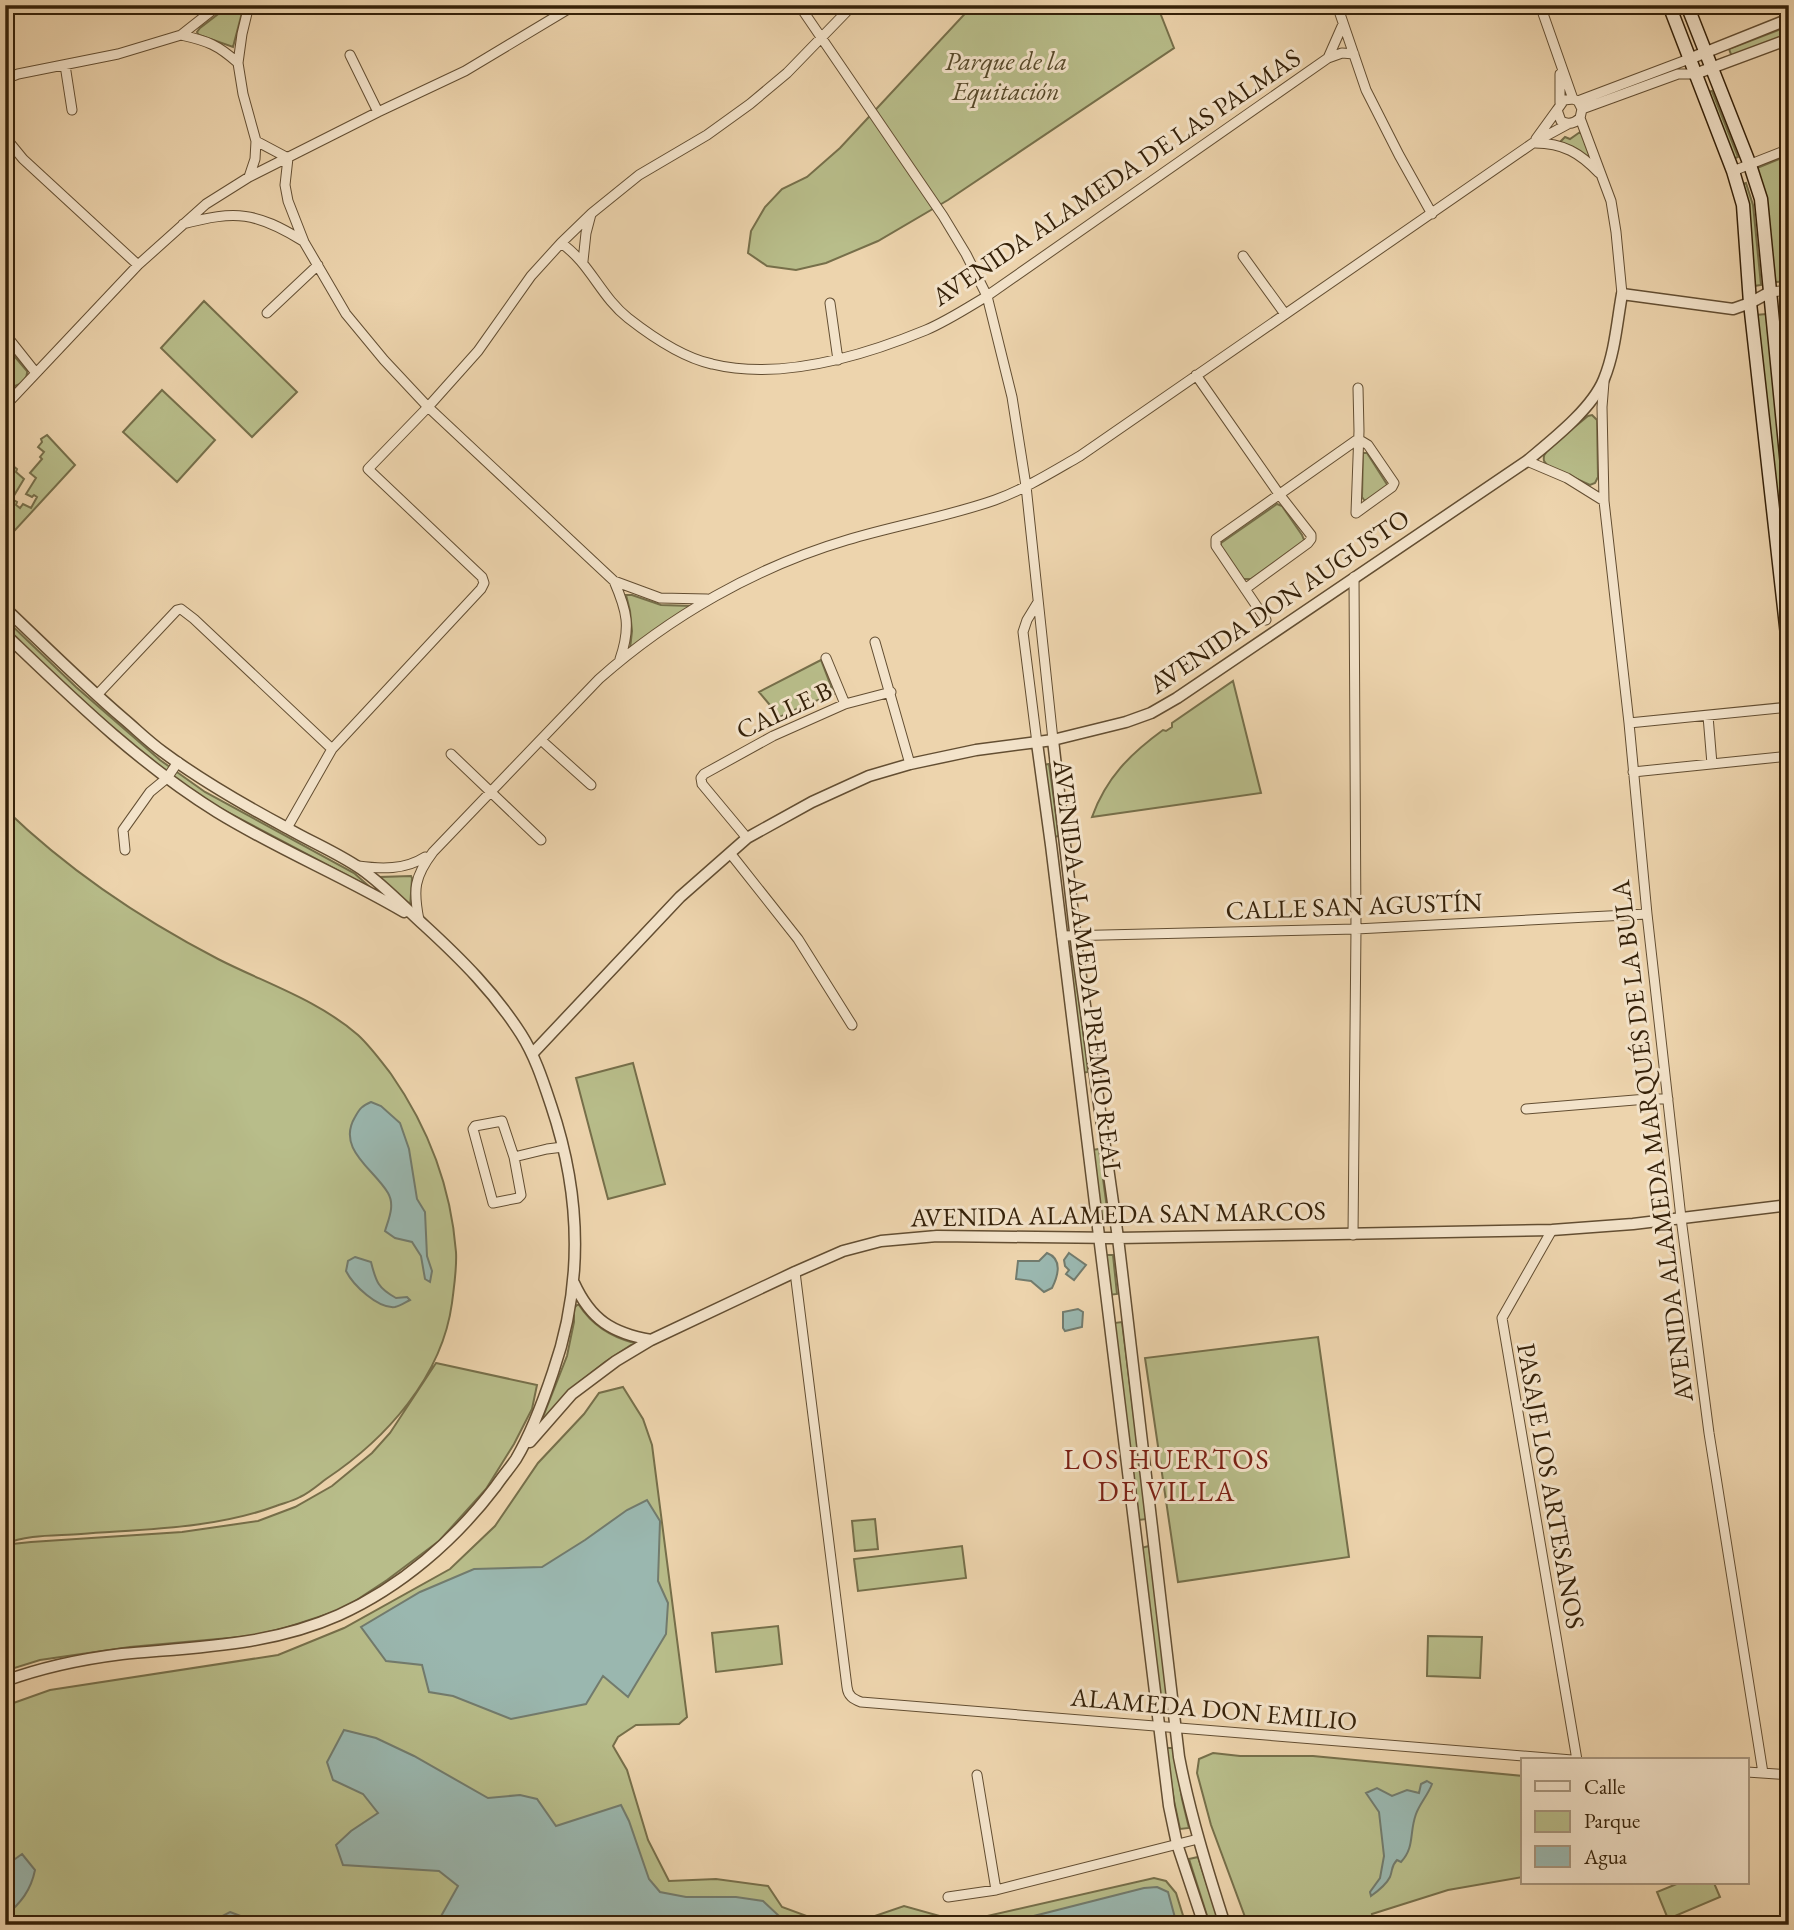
<svg xmlns="http://www.w3.org/2000/svg" width="1794" height="1930" viewBox="0 0 1794 1930" font-family="'EB Garamond',serif">
	<rect width="100%" height="100%" fill="#edd4ad"/>
	<filter id="stains"><feTurbulence type="fractalNoise" baseFrequency=".00286" numOctaves="4"/><feColorMatrix values="0 0 0 0 .2 0 0 0 0 .09 0 0 0 0 .02 0 0 0 .5 -.17"/></filter>
	<radialGradient id="worn" r=".72"><stop offset=".6" stop-color="#630" stop-opacity="0"/><stop offset="1" stop-color="#630" stop-opacity=".3"/></radialGradient>
	<path fill="#b8bd8a" stroke="#766f4a" stroke-width="2" d="M 230,5 L 244,5 L 233,47 L 199,35 L 197,32 L 200,28 Z
		M 973,5 L 1157,5 L 1174,48 L 948,200 L 878,241 L 826,263 L 796,270 L 767,266 L 748,253 L 751,231 L 765,207 L 782,189 L 807,177 L 840,148 Z
		M 1789,26 L 1789,35 L 1732,57 L 1729,49 Z
		M 1712,91 L 1738,157 L 1731,160 L 1705,93 Z
		M 1580,132 L 1583,136 L 1591,158 L 1589,159 L 1577,149 L 1560,142 L 1565,137 L 1570,139 Z
		M 1789,155 L 1789,281 L 1775,282 L 1757,168 Z
		M 1746,183 L 1753,205 L 1761,285 L 1754,286 L 1739,185 Z
		M 204,301 L 297,392 L 252,437 L 161,348 Z
		M 1766,314 L 1789,528 L 1789,622 L 1756,315 Z
		M 5,345 L 27,371 C 28,378 22,384 15,386 L 10,385 L 5,371 Z
		M 162,390 L 215,440 L 177,482 L 123,432 Z
		M 1592,415 L 1597,420 L 1598,477 L 1595,483 L 1590,485 L 1548,466 C 1545,462 1543,462 1544,456 C 1546,448 1580,423 1588,416 Z
		M 47,435 L 75,465 L 5,541 L 5,471 L 12,465 L 17,469 L 16,472 L 24,479 L 12,499 L 17,502 L 16,505 L 20,508 L 23,504 L 31,508 L 37,497 L 34,495 L 32,497 L 26,494 L 36,478 L 30,473 L 42,459 L 40,457 L 44,452 L 38,447 L 42,442 L 41,439 Z
		M 1363,453 L 1367,453 L 1388,486 L 1367,501 L 1364,500 L 1362,497 Z
		M 1277,504 L 1282,506 L 1302,535 L 1304,540 L 1303,543 L 1251,579 L 1243,579 L 1221,547 L 1221,543 Z
		M 626,595 L 632,595 L 661,605 L 692,606 L 630,649 L 632,631 L 630,611 Z
		M 5,619 L 76,687 L 160,760 L 205,792 L 354,873 L 371,888 L 212,804 L 191,791 L 108,727 L 5,630 Z
		M 821,660 L 834,694 L 805,705 L 780,717 L 759,692 Z
		M 1233,681 L 1261,793 L 1092,817 C 1106,778 1130,754 1163,730 L 1166,731 L 1172,727 L 1172,723 Z
		M 1049,764 L 1059,836 L 1053,837 L 1043,765 Z
		M 5,809 C 67,869 141,919 218,959 C 265,983 318,1000 358,1035 C 370,1046 381,1061 391,1074 C 428,1127 451,1187 456,1252 C 457,1269 454,1286 452,1303 C 442,1377 386,1439 326,1479 C 318,1485 309,1493 300,1497 C 293,1501 284,1503 276,1506 C 214,1529 146,1529 81,1534 C 57,1536 28,1534 5,1544 Z
		M 411,876 L 412,878 L 410,908 L 380,877 Z
		M 1074,956 L 1088,1072 L 1081,1073 L 1067,957 Z
		M 633,1063 L 665,1184 L 608,1199 L 576,1078 Z
		M 1099,1149 L 1109,1223 L 1102,1224 L 1092,1150 Z
		M 1105,1255 L 1113,1255 L 1117,1294 L 1109,1295 Z
		M 577,1305 L 579,1305 C 592,1325 611,1337 634,1343 L 605,1362 L 577,1384 L 541,1422 L 567,1356 L 574,1322 L 574,1308 Z
		M 1122,1322 L 1147,1519 L 1139,1520 L 1114,1323 Z
		M 1318,1337 L 1349,1557 L 1178,1582 L 1145,1358 Z
		M 436,1363 L 537,1385 L 532,1409 L 514,1444 L 486,1489 L 439,1541 L 387,1580 L 343,1609 L 285,1628 L 251,1636 L 130,1647 L 40,1660 L 5,1671 L 5,1547 L 12,1544 L 31,1542 L 182,1532 L 258,1521 L 295,1507 L 332,1486 L 372,1453 L 390,1433 Z
		M 623,1387 L 643,1419 L 652,1445 L 687,1717 L 679,1724 L 636,1725 L 618,1737 L 613,1746 L 627,1770 L 648,1840 L 669,1881 L 716,1879 L 768,1886 L 782,1907 L 820,1921 L 872,1917 L 904,1906 L 961,1922 L 1154,1878 L 1166,1881 L 1176,1893 L 1186,1925 L 5,1925 L 5,1706 L 50,1690 L 278,1655 L 344,1628 L 450,1569 L 495,1526 L 538,1463 L 584,1414 L 599,1393 Z
		M 875,1519 L 878,1549 L 855,1551 L 852,1521 Z
		M 962,1546 L 966,1578 L 858,1591 L 854,1559 Z
		M 1149,1546 L 1170,1715 L 1162,1716 L 1141,1548 Z
		M 778,1626 L 782,1664 L 716,1672 L 712,1633 Z
		M 1428,1636 L 1482,1637 L 1480,1678 L 1427,1676 Z
		M 1166,1748 L 1174,1748 L 1182,1799 L 1189,1828 L 1180,1829 L 1174,1801 Z
		M 1213,1753 L 1240,1756 L 1313,1756 L 1523,1776 L 1523,1877 L 1448,1890 L 1372,1914 L 1374,1925 L 1248,1925 L 1211,1825 L 1197,1773 L 1199,1759 Z
		M 1198,1857 L 1220,1925 L 1210,1925 L 1189,1859 Z
		M 1679,1883 L 1714,1883 L 1720,1897 L 1668,1919 L 1657,1892 Z"/>
	<path fill="#9ab7af" stroke="#727b6d" stroke-width="2" d="M 371,1102 L 381,1106 L 400,1123 L 409,1149 L 417,1199 L 425,1212 L 427,1256 L 432,1271 L 430,1282 L 425,1279 L 421,1256 L 412,1242 L 395,1238 L 385,1231 C 389,1218 395,1205 388,1193 C 374,1169 336,1149 355,1117 C 360,1108 362,1106 371,1102 Z
		M 1047,1253 C 1063,1259 1058,1276 1052,1288 L 1044,1292 L 1031,1281 L 1016,1279 L 1018,1261 L 1039,1261 Z
		M 1069,1253 L 1086,1265 L 1074,1280 L 1066,1274 L 1069,1270 L 1065,1266 L 1064,1260 Z
		M 355,1257 L 371,1262 C 376,1282 378,1288 396,1298 L 407,1297 L 410,1300 C 406,1302 400,1306 395,1307 C 378,1309 353,1285 346,1271 L 348,1261 Z
		M 1078,1309 L 1083,1312 L 1082,1327 L 1065,1331 L 1063,1328 L 1063,1312 Z
		M 647,1500 L 660,1521 L 658,1581 L 668,1603 L 666,1634 L 628,1697 L 603,1676 L 586,1704 L 511,1719 L 453,1696 L 429,1692 L 422,1665 L 386,1661 L 361,1627 L 420,1592 L 474,1569 L 542,1567 L 585,1540 L 627,1510 Z
		M 344,1730 L 376,1738 L 414,1756 L 488,1798 L 520,1795 L 537,1799 L 556,1826 L 621,1805 L 629,1821 L 649,1879 L 660,1892 L 686,1897 L 736,1897 L 763,1901 L 780,1917 L 801,1925 L 432,1925 L 440,1918 L 458,1886 L 439,1871 L 343,1865 L 336,1845 L 351,1831 L 378,1813 L 363,1794 L 333,1780 L 327,1762 Z
		M 1427,1781 L 1432,1784 C 1428,1795 1420,1803 1416,1814 C 1409,1833 1415,1847 1401,1862 L 1397,1860 C 1391,1866 1393,1869 1390,1877 C 1386,1885 1378,1891 1371,1896 L 1370,1892 L 1380,1878 L 1384,1856 L 1379,1812 L 1366,1793 L 1377,1788 L 1392,1796 L 1407,1790 L 1419,1793 L 1421,1784 Z
		M 22,1854 L 35,1870 C 31,1890 21,1903 5,1916 L 5,1876 L 8,1864 Z
		M 1157,1887 L 1168,1892 L 1177,1925 L 1020,1925 L 1026,1918 L 1144,1888 Z
		M 230,1912 L 264,1925 L 205,1925 Z"/>
	<g fill="none" stroke-linecap="round" stroke-linejoin="round">
		<defs>
			<path id="minor" d="M 249,5 L 242,34 L 238,63 L 243,94 L 256,141 L 255,159 L 249,177
				M 799,5 L 943,216 L 966,254 L 987,296 L 1012,397 L 1026,486 L 1053,740
				M 1337,5 L 1366,90 L 1399,155 L 1432,214
				M 1540,5 L 1573,99
				M 181,35 C 208,41 218,45 238,63
				M 350,55 L 378,112
				M 1328,58 L 1343,24
				M 65,65 L 72,110
				M 1560,74 L 1560,103
				M 5,79 L 18,74 L 118,54 L 181,35 L 219,5
				M 1578,101 L 1582,109 L 1580,118 C 1574,124 1568,125 1561,121 L 1557,110 L 1564,100 L 1573,99 L 1578,101 L 1689,59
				M 1582,109 L 1678,74 L 1695,74
				M 1580,118 L 1611,201 L 1616,232 L 1622,294
				M 5,137 L 23,159 L 138,265
				M 1536,139 L 1557,110
				M 256,141 L 288,158 L 285,185 L 288,201 L 304,242 L 346,314 L 384,360 L 428,407 L 614,581 L 660,598 L 707,599
				M 1535,143 C 1563,143 1580,153 1599,173
				M 1733,171 L 1789,149
				M 183,224 C 236,210 256,212 303,241
				M 561,243 C 590,263 601,297 628,318 C 651,336 684,358 712,364 C 781,381 863,356 926,330 C 947,321 967,308 987,296 L 1328,58 L 1342,53 L 1354,54
				M 1243,256 L 1285,314
				M 583,261 L 586,233 L 591,214
				M 1770,292 L 1789,290
				M 830,303 L 838,360
				M 267,313 L 318,265
				M 5,334 L 36,373
				M 1196,375 L 1279,494 L 1311,535 L 1311,539 L 1308,543 L 1245,589
				M 5,381 L 14,396
				M 1604,382 L 1602,407 L 1604,501 L 1629,723 L 1647,914 L 1681,1218 L 1709,1433 L 1763,1773
				M 5,406 L 138,265 L 206,204 L 249,177 L 378,112 L 465,71 L 575,5
				M 1527,461 L 1567,478 L 1604,501
				M 1356,513 L 1359,431 L 1358,388
				M 1356,513 L 1392,487 L 1394,483 L 1368,445 L 1358,439
				M 614,581 C 627,611 631,627 620,659
				M 1266,620 L 1216,546 L 1216,539 L 1358,439
				M 875,642 L 910,764
				M 826,658 L 845,704
				M 97,695 L 177,610 L 181,609 L 194,619 L 332,749
				M 1708,716 L 1712,764
				M 1629,723 L 1789,707
				M 541,740 L 591,785
				M 1037,743 L 1023,632 L 1027,620 L 1038,602
				M 451,754 L 541,840
				M 1633,772 L 1789,756
				M 287,828 L 332,749 L 481,589 L 484,583 L 482,577 L 368,469 L 428,407 L 478,351 L 531,276 L 561,243 L 592,213 L 639,175 L 707,135 L 750,104 L 787,73 L 853,5
				M 747,838 L 702,784 L 701,778 L 704,774 L 773,736 L 845,704 L 891,692
				M 125,850 L 123,830 L 150,792 L 167,778 L 178,762
				M 730,853 L 798,939 L 852,1025
				M 358,866 C 381,869 405,870 425,857
				M 419,920 C 413,890 414,877 433,852 L 599,679 C 670,616 756,567 847,540 C 896,525 947,517 995,500 C 1025,489 1052,472 1080,456 L 1533,143 L 1568,124
				M 1062,936 L 1356,929 L 1647,914
				M 1526,1109 L 1647,1099 L 1668,1099
				M 514,1157 L 502,1121 L 475,1126 L 473,1129 L 493,1203 L 518,1198 L 521,1195 L 514,1157 L 547,1149 L 563,1147
				M 1552,1230 L 1502,1318 L 1577,1760
				M 1353,1235 L 1356,929 L 1354,577
				M 795,1272 L 847,1687 C 848,1696 853,1699 861,1702 L 1572,1760
				M 1747,1772 L 1789,1775
				M 977,1775 L 996,1890
				M 948,1897 L 996,1890 L 1198,1839"/>
			<path id="tertiary" d="M 1689,59 L 1789,19
				M 1695,74 L 1789,39
				M 5,608 C 45,646 83,684 124,719 C 137,730 149,742 163,752 C 202,781 244,805 287,828 C 311,842 338,853 361,869 C 385,886 404,907 425,926 C 462,960 494,992 521,1034 C 535,1056 543,1081 551,1105 C 581,1194 584,1283 553,1372 C 543,1402 532,1432 516,1459 C 510,1468 502,1477 496,1486 C 455,1540 401,1587 339,1615 C 270,1646 196,1647 122,1654 C 82,1659 43,1667 5,1681
				M 5,634 C 72,698 138,763 217,812 C 277,849 343,876 404,912
				M 1053,740 L 1077,949 L 1118,1238 L 1179,1757 C 1190,1814 1207,1869 1225,1925
				M 1037,743 L 1051,845 L 1169,1806 L 1177,1844 L 1204,1925
				M 532,1054 L 680,897 L 747,838 L 812,802 L 869,776 L 910,764 L 976,750 L 1053,740 L 1126,722 L 1151,713 L 1177,698 L 1527,461 C 1552,440 1592,409 1604,379 C 1615,352 1617,322 1622,294 L 1733,309 L 1750,303 L 1770,292
				M 574,1283 C 591,1320 612,1333 651,1340
				M 530,1442 L 572,1394 L 616,1361 L 651,1340 L 795,1272 L 843,1251 L 881,1241 L 937,1236 L 1118,1238 L 1552,1230 L 1633,1224 L 1789,1205"/>
			<path id="secondary" d="M 1669,5 L 1733,171 L 1743,205 L 1750,303 L 1789,653
				M 1687,5 L 1750,165 L 1761,199 L 1789,486"/>
		</defs>
		<use href="#minor" stroke="#634e32" stroke-width="11"/>
		<use href="#tertiary" stroke="#634e32" stroke-width="13"/>
		<use href="#secondary" stroke="#352109" stroke-width="15"/>
		<use href="#minor" stroke="#f3e3ca" stroke-width="9"/>
		<use href="#tertiary" stroke="#f3e3ca" stroke-width="10"/>
		<use href="#secondary" stroke="#f3e3ca" stroke-width="12"/>
	</g>
	<g text-anchor="middle" dominant-baseline="central" stroke-width="6" stroke-linejoin="round" paint-order="stroke">
		<g font-size="26" font-style="italic" fill="#564829" stroke="#f3e3ca">
			<text x="1006" y="61">Parque de la<tspan x="1006" dy="30">Equitación</tspan></text>
		</g>
		<g font-size="26" fill="#352109" stroke="#f3e3ca">
			<text transform="translate(1116 177) rotate(-34)">AVENIDA ALAMEDA DE LAS PALMAS</text>
			<text transform="translate(1279 601) rotate(-34)">AVENIDA DON AUGUSTO</text>
			<text transform="translate(784 710) rotate(-25)">CALLE B</text>
			<text transform="translate(1354 906) rotate(-2)">CALLE SAN AGUSTÍN</text>
			<text transform="translate(1088 968) rotate(83)">AVENIDA ALAMEDA PREMIO REAL</text>
			<text transform="translate(1652 1141) rotate(-97)">AVENIDA ALAMEDA MARQUÉS DE LA BULA</text>
			<text transform="translate(1118 1214) rotate(-1)">AVENIDA ALAMEDA SAN MARCOS</text>
			<text transform="translate(1551 1486) rotate(80)">PASAJE LOS ARTESANOS</text>
			<text transform="translate(1214 1709) rotate(5)">ALAMEDA DON EMILIO</text>
		</g>
		<g font-size="28" letter-spacing="2" fill="#7a1f14" stroke="#f3e3ca">
			<text x="1167" y="1459">LOS HUERTOS<tspan x="1167" dy="32">DE VILLA</tspan></text>
		</g>
	</g>
	<rect width="1794" height="1930" fill="none" stroke="#edd4ad" stroke-width="28"/>
	<rect x="7" y="7" width="1780" height="1916" fill="none" stroke="#352109" stroke-width="3.5"/>
	<rect x="14" y="14" width="1766" height="1902" fill="none" stroke="#352109" stroke-width="2"/>
	<rect x="1521" y="1758" width="228" height="126" fill="#f3e3ca" stroke="#a7957d" stroke-width="2"/>
	<rect x="1535" y="1781" width="35" height="10" fill="#f3e3ca" stroke="#a7957d" stroke-width="2"/>
	<text x="1584" y="1794" font-size="21" fill="#352109">Calle</text>
	<rect x="1535" y="1811" width="35" height="21" fill="#b8bd8a" stroke="#a7957d" stroke-width="2"/>
	<text x="1584" y="1828" font-size="21" fill="#352109">Parque</text>
	<rect x="1535" y="1846" width="35" height="21" fill="#9ab7af" stroke="#a7957d" stroke-width="2"/>
	<text x="1584" y="1864" font-size="21" fill="#352109">Agua</text>
	<rect width="100%" height="100%" filter="url(#stains)"/>
	<rect width="100%" height="100%" fill="url(#worn)"/>
</svg>
